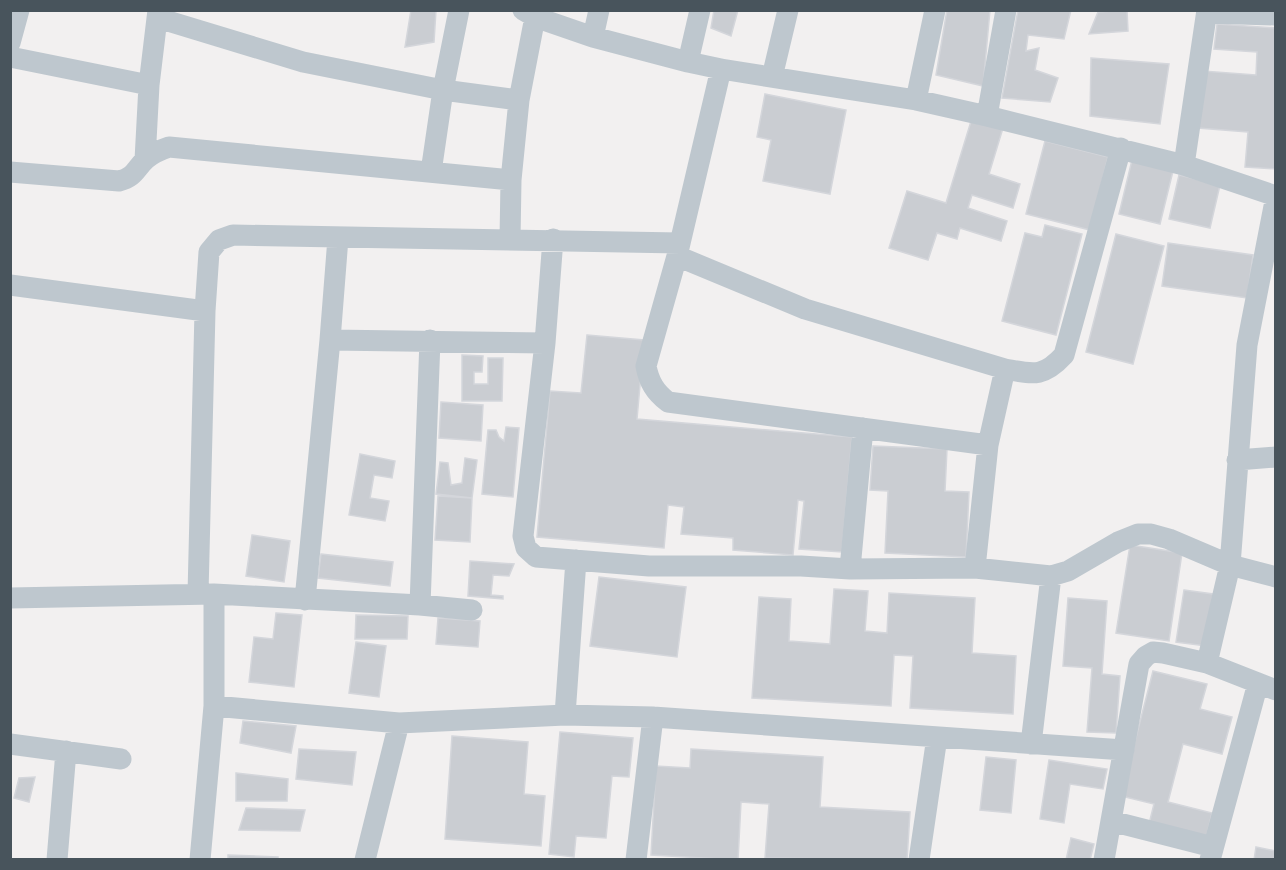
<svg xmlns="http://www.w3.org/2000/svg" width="1286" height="870" viewBox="0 0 1286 870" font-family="'Public Sans',sans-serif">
	<rect width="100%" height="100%" fill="#f2f0f0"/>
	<path fill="#cacdd2" stroke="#d4d6db" stroke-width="1.5" d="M 411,10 L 436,10 L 434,42 L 405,47 Z
		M 714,10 L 738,10 L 731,36 L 711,28 Z
		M 947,10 L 990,10 L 983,86 L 936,75 Z
		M 1018,10 L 1071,10 L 1064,39 L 1028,35 L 1026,51 L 1039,48 L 1035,70 L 1058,78 L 1050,102 L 1002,98 Z
		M 1127,10 L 1128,31 L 1089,34 L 1098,12 Z
		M 1217,24 L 1276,28 L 1276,169 L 1245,167 L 1248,132 L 1198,128 L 1203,71 L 1256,75 L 1257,52 L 1214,49 Z
		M 1091,58 L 1169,64 L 1160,124 L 1090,116 Z
		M 765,94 L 846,110 L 830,194 L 763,181 L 771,140 L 757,137 Z
		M 972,118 L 1003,128 L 989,174 L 1020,184 L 1013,208 L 972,195 L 968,208 L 1007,221 L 1001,241 L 960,228 L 957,239 L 937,233 L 928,260 L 889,248 L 907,191 L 946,203 Z
		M 1045,141 L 1108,157 L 1090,230 L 1026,214 Z
		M 1132,160 L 1173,171 L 1160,224 L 1119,214 Z
		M 1179,175 L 1220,185 L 1210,228 L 1169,219 Z
		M 1045,225 L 1082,234 L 1056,335 L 1002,321 L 1025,233 L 1042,237 Z
		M 1116,234 L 1164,246 L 1133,364 L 1086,352 Z
		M 1168,243 L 1253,255 L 1247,298 L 1162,286 Z
		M 587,335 L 644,340 L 637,419 L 852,437 L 842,552 L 799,549 L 804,501 L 798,500 L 793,555 L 733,550 L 733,538 L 681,534 L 684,507 L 668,505 L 664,548 L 537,537 L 550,391 L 581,393 Z
		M 462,355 L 483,356 L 482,372 L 474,372 L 474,384 L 488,384 L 488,358 L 503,358 L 502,401 L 462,401 Z
		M 441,402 L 483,405 L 481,441 L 439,438 Z
		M 506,427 L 519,428 L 513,497 L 482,494 L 488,430 L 496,430 L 499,437 L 504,441 Z
		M 873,446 L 947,449 L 945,491 L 969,492 L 966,557 L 885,553 L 888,491 L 870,490 Z
		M 360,454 L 395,461 L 392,478 L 374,475 L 370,498 L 389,501 L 385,521 L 349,515 Z
		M 465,458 L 477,460 L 472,498 L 436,494 L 440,462 L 448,463 L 451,485 L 462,483 Z
		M 438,496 L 472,498 L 470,542 L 435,540 Z
		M 252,535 L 290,541 L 284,582 L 246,576 Z
		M 1130,545 L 1182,553 L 1169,641 L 1116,633 Z
		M 321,554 L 393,562 L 390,586 L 318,578 Z
		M 470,561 L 514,564 L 509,576 L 493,575 L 491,595 L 503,596 L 503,599 L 468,596 Z
		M 599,577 L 686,587 L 677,657 L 590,646 Z
		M 834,589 L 868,591 L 865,631 L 887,633 L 889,593 L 975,598 L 972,653 L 1016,656 L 1013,714 L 910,708 L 913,656 L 894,655 L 891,706 L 752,698 L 759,597 L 791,599 L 789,641 L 830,644 Z
		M 1184,590 L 1213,594 L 1206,646 L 1176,642 Z
		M 1068,598 L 1107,601 L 1102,674 L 1120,676 L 1116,733 L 1087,732 L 1092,668 L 1063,666 Z
		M 276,613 L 302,615 L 294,687 L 249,682 L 254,637 L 273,639 Z
		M 356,615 L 408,616 L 407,639 L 355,639 Z
		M 438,618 L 480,621 L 478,647 L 436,644 Z
		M 356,642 L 386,646 L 379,697 L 349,693 Z
		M 1153,671 L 1207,684 L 1200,709 L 1232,717 L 1222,754 L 1183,744 L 1168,802 L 1212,813 L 1205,843 L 1148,828 L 1154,804 L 1121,796 Z
		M 243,721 L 296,726 L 291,753 L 240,743 Z
		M 560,732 L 633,738 L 629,777 L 612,776 L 606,838 L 576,836 L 574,857 L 549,854 Z
		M 452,736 L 528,742 L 524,794 L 545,796 L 541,846 L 445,839 Z
		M 299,749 L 356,752 L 352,785 L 296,779 Z
		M 691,749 L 823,757 L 820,807 L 910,812 L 907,860 L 765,858 L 769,804 L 741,802 L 738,860 L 651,855 L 656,766 L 690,768 Z
		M 986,757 L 1016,760 L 1011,813 L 980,810 Z
		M 1049,760 L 1107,769 L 1103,789 L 1070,784 L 1064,823 L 1040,819 Z
		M 236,773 L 288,779 L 287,801 L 236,801 Z
		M 35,777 L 29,802 L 14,798 L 19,778 Z
		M 246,808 L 305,810 L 300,831 L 239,830 Z
		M 1071,838 L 1094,844 L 1090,860 L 1066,860 Z
		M 1256,847 L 1276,851 L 1276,860 L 1254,860 Z
		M 228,855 L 278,857 L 278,860 L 228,860 Z"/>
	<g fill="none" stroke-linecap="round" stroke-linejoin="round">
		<path stroke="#bec7ce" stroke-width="21" d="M 523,10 L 535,17 L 593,37 L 688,62 L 721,69 L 916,100 L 987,116 L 1184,165 L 1276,196
			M 1207,13 L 1276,15
			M 158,18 L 303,62 L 443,90 L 519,100
			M 593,37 L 599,10
			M 10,43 L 19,10
			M 10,57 L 149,85
			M 688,62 L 700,10
			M 721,69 L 677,256 L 805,309 L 1005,369 C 1033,374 1043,378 1064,355 L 1121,148
			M 772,77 L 788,10
			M 916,100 L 935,10
			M 987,116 L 1006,10
			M 145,160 L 149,85 L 158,10
			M 1184,165 L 1207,10
			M 10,172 L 119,181 C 135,177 135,169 146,159 C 153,153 160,150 169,147 L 511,180
			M 431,172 L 443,90 L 459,10
			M 553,239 L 545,343 L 523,536 L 526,548 L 536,557 L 649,566 L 801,566 L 850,569 L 975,568 L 1051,576 L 1068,571 L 1118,542 L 1138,534 L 1151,534 L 1169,539 L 1230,565 L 1276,577
			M 510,240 L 511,180 L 519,100 L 535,17
			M 677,256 L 646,366 C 649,382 655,392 668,402 L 988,445 L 975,568
			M 10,285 L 205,311
			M 330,340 L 545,343
			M 988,445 L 1005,369
			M 1237,460 L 1276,457
			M 850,569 L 863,428
			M 198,594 L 205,311 L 209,252 L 219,240 L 233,235 L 680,243
			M 10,598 L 214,594 L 420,605 L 472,610
			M 305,600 L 330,340 L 338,238
			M 420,605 L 430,340
			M 1207,663 L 1230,565 L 1247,345 L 1276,196
			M 214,706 L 399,723 L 565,715 L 653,717 L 1124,750
			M 565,715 L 576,560
			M 10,744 L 121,759
			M 1031,744 L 1051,576
			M 1111,821 L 1213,847
			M 57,860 L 66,751
			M 200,860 L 214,706 L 214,594
			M 365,860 L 399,723
			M 636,860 L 653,717
			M 919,860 L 937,737
			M 1104,860 L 1139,664 L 1146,656 L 1153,652 L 1163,653 L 1207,663 L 1276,690
			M 1210,860 L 1258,683"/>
	</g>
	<rect width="1286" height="870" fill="none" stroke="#48545c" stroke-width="24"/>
</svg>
